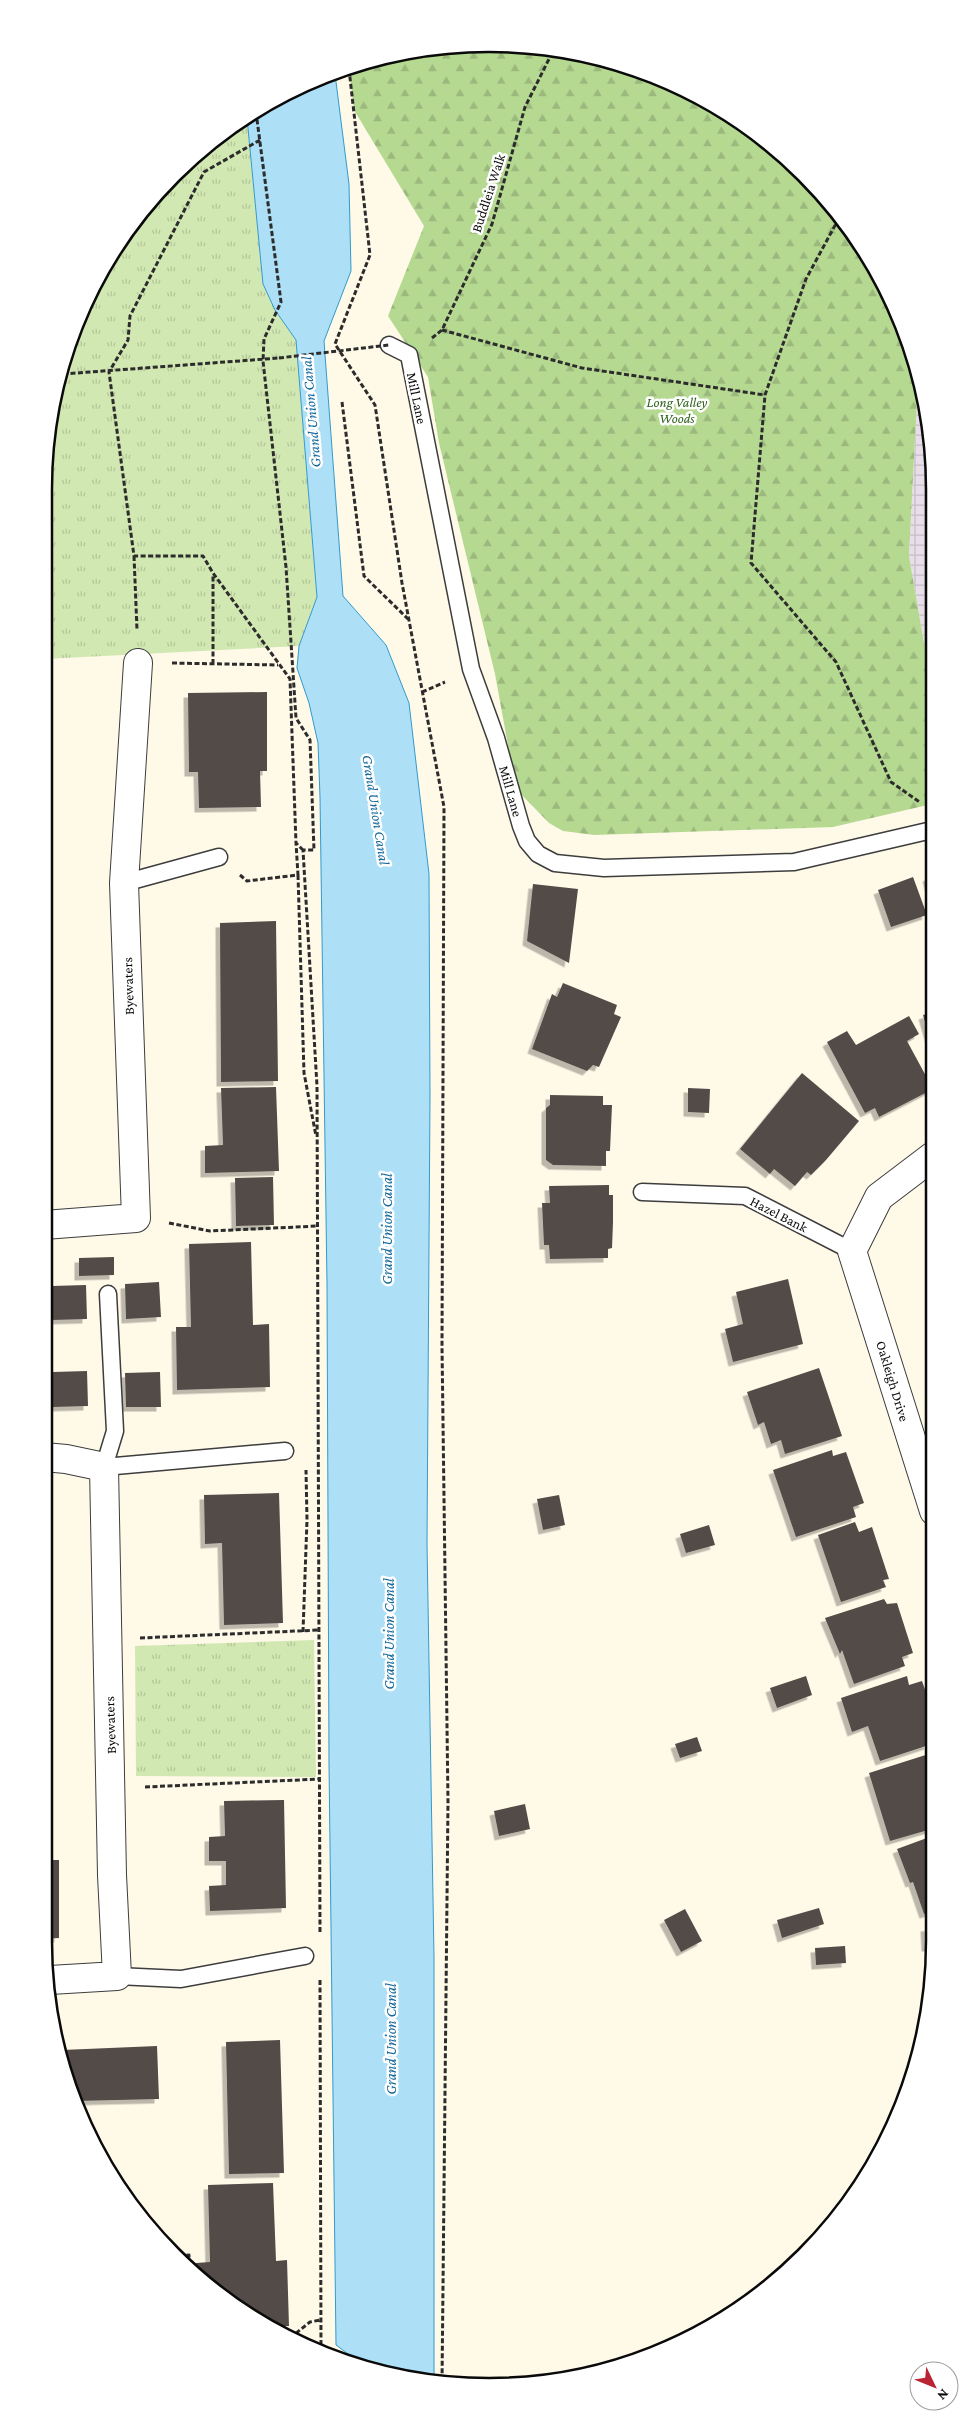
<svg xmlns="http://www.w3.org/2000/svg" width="979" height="2431" viewBox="0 0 979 2431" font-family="'Crimson Pro',serif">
	<defs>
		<pattern id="industrial-grid" width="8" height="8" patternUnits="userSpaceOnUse" patternTransform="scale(1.25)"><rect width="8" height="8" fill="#e8deea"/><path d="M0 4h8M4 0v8" fill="none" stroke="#c6bdc7"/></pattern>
		<pattern id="grass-tufts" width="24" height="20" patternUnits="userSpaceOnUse" patternTransform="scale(1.25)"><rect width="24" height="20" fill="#d2e8b2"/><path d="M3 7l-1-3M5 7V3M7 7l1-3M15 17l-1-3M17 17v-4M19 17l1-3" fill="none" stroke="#b3c698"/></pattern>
		<pattern id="forest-firs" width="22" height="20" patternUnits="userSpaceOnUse" patternTransform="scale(1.25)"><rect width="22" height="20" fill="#b6d992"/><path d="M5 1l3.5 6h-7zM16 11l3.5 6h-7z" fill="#9bb97d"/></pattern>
		<filter id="shadow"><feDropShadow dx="-4.5" dy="4.5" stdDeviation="0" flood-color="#0004"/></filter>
	</defs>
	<rect width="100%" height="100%" fill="#fff9e8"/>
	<path fill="url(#industrial-grid)" d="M 918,382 L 931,431 L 932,689 L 909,556 Z"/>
	<path fill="url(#grass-tufts)" d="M 247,118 L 263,284 L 275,310 L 296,340 L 317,597 L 299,646 L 44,659 L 44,490 L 67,346 L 103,267 L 154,196 L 218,136 Z
		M 314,1640 L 316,1777 L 136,1776 L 135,1646 Z"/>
	<path fill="url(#forest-firs)" d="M 460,45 L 547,48 L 632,67 L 737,119 L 825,196 L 901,319 L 918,382 L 909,556 L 932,689 L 932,804 L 833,827 L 594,835 L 563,831 L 549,823 L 516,789 L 495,674 L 439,443 L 428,377 L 388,316 L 424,226 L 354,110 L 349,69 L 374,59 Z"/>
	<path fill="#addff6" stroke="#339acd" d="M 335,74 L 349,184 L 351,271 L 324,341 L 343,596 L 386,645 L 409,703 L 429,874 L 430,1096 L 427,1544 L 434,1957 L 434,2383 L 351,2365 L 351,2356 L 336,2345 L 329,1762 L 327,1284 L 320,797 L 318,743 L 309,703 L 297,668 L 299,646 L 317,597 L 296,340 L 275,310 L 263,284 L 247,118 L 292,90 Z"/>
	<path fill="#534b47" filter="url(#shadow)" d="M 267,692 L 267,771 L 260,771 L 261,807 L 199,808 L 198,772 L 189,772 L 188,693 Z
		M 933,875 L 933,897 L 932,897 L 927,877 Z
		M 913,877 L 927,915 L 891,927 L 878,890 Z
		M 533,884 L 578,889 L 569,963 L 527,941 Z
		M 276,921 L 278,1081 L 221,1082 L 220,923 Z
		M 563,983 L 617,1005 L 614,1014 L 621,1017 L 599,1067 L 593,1065 L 587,1071 L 532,1049 L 552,994 L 557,997 Z
		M 933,1012 L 933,1046 L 932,1046 L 923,1015 Z
		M 909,1016 L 919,1034 L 907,1041 L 933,1089 L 879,1117 L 875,1108 L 865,1113 L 827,1042 L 847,1031 L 856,1045 Z
		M 802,1073 L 859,1121 L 826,1160 L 811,1175 L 807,1172 L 795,1186 L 774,1169 L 770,1174 L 740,1149 Z
		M 276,1087 L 279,1171 L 205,1173 L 205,1146 L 223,1145 L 221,1088 Z
		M 688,1088 L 710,1089 L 709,1113 L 688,1112 Z
		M 550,1095 L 603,1096 L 603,1105 L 612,1105 L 610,1151 L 606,1151 L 606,1166 L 553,1165 L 546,1160 L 546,1108 L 550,1105 Z
		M 273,1177 L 274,1225 L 236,1226 L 235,1178 Z
		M 609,1185 L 609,1195 L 613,1195 L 613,1222 L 612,1248 L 608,1249 L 608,1258 L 550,1259 L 549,1245 L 544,1245 L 542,1203 L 550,1203 L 549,1186 Z
		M 251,1242 L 253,1325 L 269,1324 L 270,1387 L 177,1390 L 176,1327 L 191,1327 L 189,1244 Z
		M 114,1257 L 114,1275 L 79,1276 L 79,1258 Z
		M 788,1279 L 803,1344 L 733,1362 L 725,1329 L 743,1324 L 736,1292 Z
		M 159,1282 L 161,1317 L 126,1319 L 125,1284 Z
		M 86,1285 L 87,1319 L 52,1320 L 52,1286 Z
		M 819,1368 L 842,1436 L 785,1454 L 781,1440 L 771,1444 L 764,1422 L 758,1425 L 747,1392 Z
		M 87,1371 L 88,1406 L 53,1407 L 53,1372 Z
		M 160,1372 L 161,1407 L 126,1407 L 125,1373 Z
		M 832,1450 L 833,1456 L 846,1452 L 864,1503 L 853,1507 L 856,1517 L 796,1537 L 773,1470 Z
		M 279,1493 L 283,1623 L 224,1625 L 222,1543 L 205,1544 L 204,1495 Z
		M 559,1495 L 565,1525 L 543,1530 L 537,1499 Z
		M 855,1522 L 859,1532 L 872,1527 L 889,1579 L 883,1580 L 886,1587 L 841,1602 L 818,1535 Z
		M 709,1525 L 715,1545 L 686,1553 L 680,1534 Z
		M 884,1599 L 887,1604 L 897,1603 L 913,1653 L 902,1657 L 905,1666 L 854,1684 L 842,1650 L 840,1654 L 825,1618 Z
		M 806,1676 L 812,1695 L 777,1708 L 770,1688 Z
		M 907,1676 L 909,1685 L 922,1681 L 935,1718 L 935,1732 L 926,1735 L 929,1745 L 880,1761 L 868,1726 L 852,1732 L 841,1698 Z
		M 697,1737 L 702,1751 L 680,1758 L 675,1744 Z
		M 935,1752 L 935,1828 L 890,1841 L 869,1773 Z
		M 284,1800 L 286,1908 L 210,1911 L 209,1886 L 226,1885 L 226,1861 L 209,1861 L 209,1837 L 225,1836 L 224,1801 Z
		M 525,1804 L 530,1829 L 499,1836 L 494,1811 Z
		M 935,1835 L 935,1911 L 924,1914 L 913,1882 L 910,1883 L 897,1849 Z
		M 44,1860 L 59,1860 L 59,1938 L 44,1939 Z
		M 819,1908 L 824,1924 L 782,1938 L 777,1920 Z
		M 685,1909 L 702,1941 L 681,1952 L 664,1920 Z
		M 935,1926 L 934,1947 L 926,1947 L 925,1927 Z
		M 845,1946 L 846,1963 L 816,1965 L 815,1948 Z
		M 280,2040 L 284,2173 L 229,2174 L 226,2042 Z
		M 157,2046 L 159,2099 L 75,2101 L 68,2085 L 62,2050 Z
		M 273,2183 L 276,2261 L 287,2260 L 289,2326 L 266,2327 L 196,2269 L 196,2263 L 210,2262 L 208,2185 Z"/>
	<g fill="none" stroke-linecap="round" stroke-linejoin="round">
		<defs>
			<path id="service" d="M 389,345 L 409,355 L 471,669 L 496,738 L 521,826 L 527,841 L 538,854 L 555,863 L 604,868 L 794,862 L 932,830
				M 124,883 L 219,857
				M 642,1192 L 745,1196 L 852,1251
				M 108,1294 L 115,1431 L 104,1467 L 285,1451
				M 117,1976 L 181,1979 L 305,1956"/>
			<path id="minor" d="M 933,1156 L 879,1197 L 852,1251 L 934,1511
				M 44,1225 L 136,1218 L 124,883 L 138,663
				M 44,1457 L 66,1459 L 104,1467 L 112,1875 L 117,1976 L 50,1980"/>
		</defs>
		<use href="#service" stroke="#3d3d3d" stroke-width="19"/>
		<use href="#minor" stroke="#3d3d3d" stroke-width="30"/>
		<path stroke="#2c2c2c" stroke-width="3" stroke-dasharray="5 2.5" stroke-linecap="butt" d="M 349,69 L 370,255 L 335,344 L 375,405 L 402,583 L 444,807 L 442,1346 L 448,1802 L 442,2383
			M 256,112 L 281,302 L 264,339 L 263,361 L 286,567 L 296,718 L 310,740 L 314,850 L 303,850 L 317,1086 L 320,1932
			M 260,140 L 204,172 L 130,316 L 128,340 L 109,372 L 134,556 L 203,556 L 213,573 L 290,679 L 296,843 L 303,850
			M 839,218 L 806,279 L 765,395 L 751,563 L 836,662 L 891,782 L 921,803
			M 442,330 L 582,368 L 765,395
			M 432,338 L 442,330 L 492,224 L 525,107 L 554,49
			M 63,374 L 279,358
			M 342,402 L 364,576 L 408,619
			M 134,556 L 137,630
			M 172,663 L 278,665
			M 213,664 L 213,574
			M 422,692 L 445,682
			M 240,875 L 247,881 L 298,875 L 296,843
			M 298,875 L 304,1073 L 316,1136
			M 169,1223 L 210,1231 L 318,1226
			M 303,1632 L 307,1520 L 306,1470
			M 140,1638 L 319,1630
			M 145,1787 L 320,1779
			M 320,1980 L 321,2352
			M 179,2256 L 189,2255 L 189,2264
			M 290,2338 L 310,2322 L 320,2320"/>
		<use href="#service" stroke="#fff" stroke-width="16"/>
		<use href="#minor" stroke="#fff" stroke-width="28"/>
		<path stroke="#2c2c2c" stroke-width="3" stroke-dasharray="5 2.5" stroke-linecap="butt" d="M 279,358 L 389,345"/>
	</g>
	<g text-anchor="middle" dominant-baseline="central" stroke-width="5" stroke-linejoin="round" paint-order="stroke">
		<g font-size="14" fill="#0a0a0a" stroke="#fff">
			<text transform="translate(488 193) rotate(-72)">Buddleia Walk</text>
			<text transform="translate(417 398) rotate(78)">Mill Lane</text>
			<text transform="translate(511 791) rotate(74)">Mill Lane</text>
			<text transform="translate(128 986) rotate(-92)">Byewaters</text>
			<text transform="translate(779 1214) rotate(27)">Hazel Bank</text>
			<text transform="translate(893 1381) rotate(73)">Oakleigh Drive</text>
			<text transform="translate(110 1725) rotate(-92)">Byewaters</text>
		</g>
		<g font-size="14" font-style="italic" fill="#2f611c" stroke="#fff">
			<text x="677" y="402">Long Valley<tspan x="677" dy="16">Woods</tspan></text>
		</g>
		<g font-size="15" font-style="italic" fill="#15699b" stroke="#fff">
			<text transform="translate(311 412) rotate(-95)">Grand Union Canal</text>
			<text transform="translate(376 810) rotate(81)">Grand Union Canal</text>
			<text transform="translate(387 1229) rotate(-90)">Grand Union Canal</text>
			<text transform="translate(389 1634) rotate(-90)">Grand Union Canal</text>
			<text transform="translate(391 2039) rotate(-90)">Grand Union Canal</text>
		</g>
	</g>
	<path d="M0 0H979V2431H0ZM489 52H489A437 437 0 0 1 926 489V1941A437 437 0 0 1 489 2378H489A437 437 0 0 1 52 1941V489A437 437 0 0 1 489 52Z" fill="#fff" fill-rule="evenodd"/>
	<path fill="none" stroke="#0a0a0a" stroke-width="2.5" d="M489 52H489A437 437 0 0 1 926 489V1941A437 437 0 0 1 489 2378H489A437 437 0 0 1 52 1941V489A437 437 0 0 1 489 52Z"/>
	<g transform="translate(934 2386) rotate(133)"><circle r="24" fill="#ffffff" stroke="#9d9d9d"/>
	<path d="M0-4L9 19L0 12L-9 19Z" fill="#ba2334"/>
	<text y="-8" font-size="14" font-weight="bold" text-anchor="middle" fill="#0a0a0a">N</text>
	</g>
</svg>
